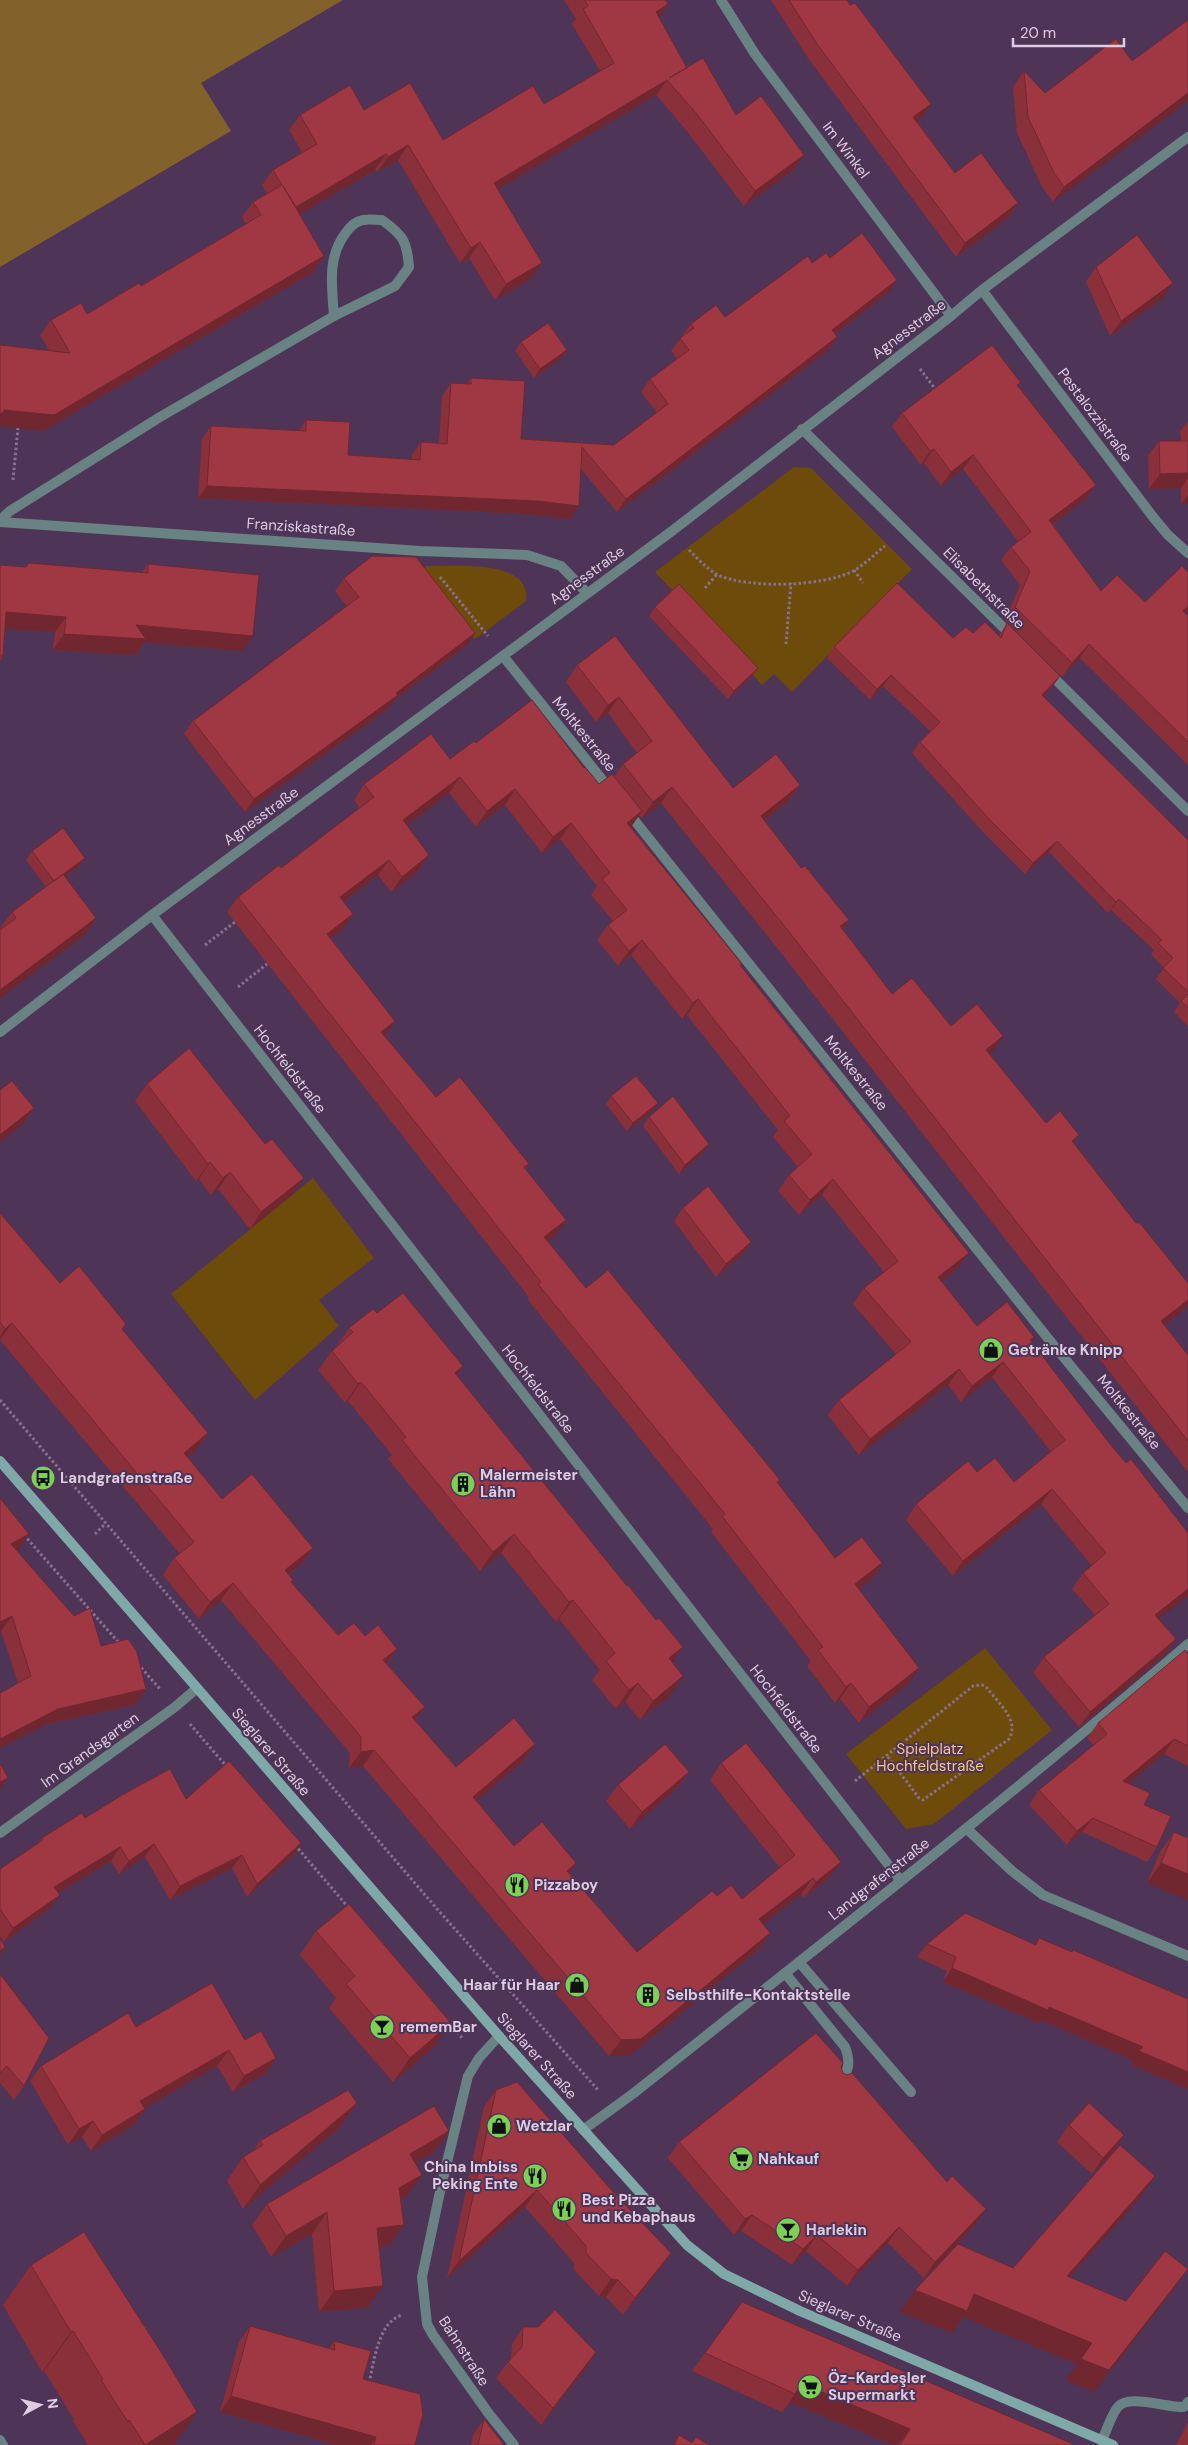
<svg xmlns="http://www.w3.org/2000/svg" width="1188" height="2445" viewBox="0 0 1188 2445" font-family="'DM Sans',sans-serif">
	<rect width="100%" height="100%" fill="#4e3457"/>
	<path fill="#6d4b0b" d="M 794,467 L 811,468 L 912,569 L 792,692 L 774,674 L 762,685 L 655,572 Z
		M 426,566 C 453,567 532,558 526,601 L 475,639 L 422,571 Z
		M 313,1178 L 374,1258 L 319,1300 L 339,1326 L 255,1400 L 171,1294 Z
		M 985,1648 L 1052,1730 L 934,1824 L 906,1829 L 846,1754 Z"/>
	<path fill="#82612b" d="M 0,0 L 343,0 L 201,83 L 231,131 L 0,267 Z"/>
	<g fill="none" stroke-linecap="round" stroke-linejoin="round">
		<path stroke="#887290" stroke-width="3" stroke-dasharray="2.5 2.5" stroke-linecap="butt" d="M 920,369 L 936,390
			M 13,480 L 18,428
			M 689,550 C 698,559 707,569 718,575 C 749,589 825,587 855,570 C 866,563 875,554 885,546
			M 854,570 L 863,583
			M 440,577 L 488,636
			M 705,588 L 717,574
			M 786,644 L 791,583
			M 205,945 L 235,922
			M 238,987 L 267,964
			M 0,1400 L 438,1910 L 598,2090
			M 539,1482 L 554,1471
			M 95,1534 L 106,1523
			M 24,1535 L 120,1644
			M 138,1664 L 160,1689
			M 190,1724 L 227,1767
			M 855,1781 L 973,1686 L 982,1685 L 987,1688 C 998,1703 1020,1720 1009,1739 L 923,1800 L 919,1798 L 888,1757
			M 295,1845 L 348,1907
			M 447,2021 L 463,2039
			M 369,2383 C 374,2362 378,2322 402,2315"/>
		<path stroke="#698384" stroke-width="10" d="M 799,1962 L 911,2092
			M 785,1973 L 845,2047 C 851,2062 849,2073 838,2084
			M 1102,2440 C 1107,2430 1110,2418 1117,2408 C 1127,2393 1167,2408 1184,2407 L 1188,2402"/>
		<path stroke="#698384" stroke-width="10" d="M 721,0 L 755,54 L 951,316
			M 982,290 L 1153,517 L 1168,535 L 1188,553
			M 802,429 L 1012,636
			M 0,520 L 10,511 L 160,417 L 334,316 L 395,286 L 409,267 C 407,241 403,235 382,220 C 376,220 369,219 363,220 C 356,221 349,228 345,234 C 327,258 332,287 334,316
			M 0,522 L 420,551 L 527,555 L 561,566 L 587,593
			M 503,656 L 612,792
			M 1047,671 L 1188,811
			M 627,811 L 1051,1342 L 1188,1508
			M 152,915 L 901,1881
			M 0,1032 L 152,915 L 672,531 L 951,316 L 982,290 L 1188,137
			M 967,1829 L 1012,1871 L 1043,1895 L 1188,1956
			M 0,1833 L 175,1707 L 196,1689
			M 499,2036 L 479,2058 L 468,2076 L 441,2187 L 422,2277 L 427,2324 L 433,2335 L 489,2414 L 514,2445
			M 583,2130 L 634,2093 C 820,1945 1008,1799 1188,1644
			M 0,2440 L 3,2445"/>
		<path stroke="#7fa9a9" stroke-width="10" d="M 0,1461 L 499,2036 L 687,2245 L 724,2274 L 800,2311 L 1113,2445"/>
	</g>
	<path fill="#8a303a" d="M 564,0 L 666,0 L 668,4 L 659,18 L 687,68 L 794,170 L 744,206 L 686,130 L 656,95 L 498,189 L 531,279 L 495,300 L 469,258 L 460,263 L 398,160 L 377,172 L 375,170 L 299,214 L 313,272 L 43,431 L 49,350 L 40,335 L 51,320 L 87,314 L 141,286 L 246,224 L 242,217 L 253,202 L 267,193 L 262,185 L 273,170 L 302,152 L 289,130 L 300,115 L 364,110 L 443,140 L 544,104 L 600,71 L 572,24 L 576,19 Z
		M 771,0 L 847,0 L 850,5 L 931,104 L 921,118 L 917,121 L 955,173 L 1009,217 L 956,257 L 808,58 Z
		M 1188,20 L 1053,202 L 1042,187 L 1017,133 L 1013,87 L 1024,71 L 1045,93 L 1132,61 Z
		M 830,258 L 888,293 L 835,334 L 837,337 L 828,350 L 617,512 L 581,469 L 570,519 L 528,514 L 198,498 L 202,439 L 211,426 L 299,431 L 306,420 L 348,455 L 412,459 L 412,455 L 421,442 L 439,443 L 442,396 L 451,383 L 467,384 L 471,378 L 521,439 L 614,445 L 657,413 L 641,392 L 650,379 L 677,359 L 671,351 L 691,324 L 725,317 L 812,263 Z
		M 1096,267 L 1163,298 L 1110,336 L 1086,282 Z
		M 521,342 L 567,350 L 561,358 L 534,378 L 515,351 Z
		M 1018,386 L 1096,485 L 1086,499 L 1053,524 L 1101,591 L 1145,602 L 1188,572 L 1188,610 L 1185,613 L 1188,616 L 1188,765 L 1080,658 L 1062,677 L 1005,620 L 1020,585 L 1001,560 L 1011,547 L 1018,541 L 963,469 L 941,486 L 924,463 L 921,465 L 892,427 L 902,413 Z
		M 1188,421 L 1188,504 L 1181,504 L 1181,488 L 1149,489 L 1148,456 L 1159,441 L 1181,441 L 1180,432 Z
		M 148,564 L 242,651 L 144,642 L 135,655 L 53,650 L 55,632 L 5,628 L 3,656 L 0,661 L 0,565 L 142,572 Z
		M 344,578 L 466,646 L 393,701 L 389,708 L 245,812 L 184,734 L 193,721 L 347,606 L 335,591 Z
		M 655,607 L 758,668 L 752,676 L 728,699 L 649,616 Z
		M 1007,623 L 1060,676 L 1052,687 L 1043,696 L 1188,840 L 1188,1026 L 1174,1012 L 1180,1003 L 1156,979 L 1164,968 L 1151,954 L 1154,950 L 1111,910 L 1108,913 L 1049,852 L 1025,874 L 982,831 L 912,753 L 920,742 L 930,731 L 883,686 L 870,700 L 827,658 L 834,647 L 953,638 L 973,633 L 999,636 Z
		M 615,636 L 733,788 L 800,785 L 788,801 L 764,821 L 801,868 L 849,920 L 843,929 L 892,994 L 951,1026 L 992,1053 L 990,1055 L 1046,1123 L 1074,1143 L 1184,1310 L 1165,1325 L 1188,1355 L 1188,1472 L 774,944 L 661,803 L 642,818 L 639,815 L 631,827 L 742,964 L 740,966 L 958,1268 L 942,1281 L 977,1326 L 1034,1337 L 1031,1341 L 1158,1619 L 1176,1639 L 1165,1654 L 1079,1727 L 1033,1673 L 1044,1657 L 1095,1615 L 1072,1589 L 1083,1573 L 1092,1566 L 1041,1504 L 953,1576 L 906,1520 L 916,1504 L 977,1472 L 1014,1482 L 1051,1452 L 992,1377 L 961,1402 L 948,1385 L 859,1455 L 828,1415 L 839,1400 L 896,1354 L 853,1304 L 864,1288 L 884,1272 L 822,1195 L 799,1215 L 778,1191 L 789,1175 L 798,1167 L 773,1137 L 778,1130 L 687,1015 L 682,1019 L 631,955 L 618,966 L 597,940 L 608,925 L 613,921 L 591,895 L 597,886 L 560,839 L 542,853 L 505,805 L 476,827 L 449,793 L 406,825 L 429,855 L 418,871 L 391,892 L 378,875 L 343,902 L 353,914 L 342,930 L 331,938 L 384,1036 L 436,1097 L 529,1164 L 525,1169 L 555,1236 L 548,1241 L 586,1288 L 780,1480 L 778,1483 L 835,1558 L 882,1563 L 872,1579 L 859,1589 L 908,1684 L 859,1723 L 840,1699 L 835,1703 L 807,1666 L 811,1661 L 711,1532 L 713,1529 L 528,1300 L 529,1297 L 227,912 L 238,897 L 281,868 L 360,808 L 354,800 L 364,784 L 450,759 L 476,743 L 584,768 L 599,784 L 614,777 L 623,764 L 637,753 L 608,713 L 596,722 L 566,682 L 577,665 Z
		M 32,851 L 85,858 L 79,866 L 65,876 L 96,918 L 85,935 L 1,930 L 0,928 L 12,912 L 46,887 L 26,860 Z
		M 147,1084 L 292,1195 L 250,1229 L 218,1189 L 211,1195 L 199,1179 L 196,1181 L 135,1101 Z
		M 611,1096 L 658,1103 L 652,1111 L 627,1131 L 606,1104 Z
		M 649,1117 L 703,1153 L 679,1174 L 643,1126 Z
		M 683,1208 L 751,1242 L 742,1255 L 716,1277 L 674,1221 Z
		M 0,1213 L 60,1283 L 122,1330 L 208,1433 L 197,1449 L 188,1457 L 222,1499 L 313,1548 L 301,1564 L 288,1575 L 291,1582 L 338,1635 L 365,1636 L 397,1649 L 387,1664 L 425,1707 L 415,1721 L 456,1767 L 535,1744 L 524,1760 L 476,1800 L 514,1846 L 576,1863 L 569,1873 L 637,1952 L 717,1896 L 742,1899 L 780,1868 L 710,1780 L 721,1763 L 829,1878 L 804,1898 L 801,1894 L 763,1924 L 770,1933 L 759,1949 L 629,2056 L 609,2056 L 363,1766 L 349,1768 L 350,1753 L 221,1600 L 199,1619 L 163,1575 L 174,1558 L 180,1554 L 0,1340 Z
		M 377,1313 L 457,1375 L 672,1663 L 670,1696 L 640,1720 L 625,1702 L 616,1709 L 592,1680 L 600,1670 L 559,1619 L 556,1622 L 501,1553 L 480,1571 L 388,1459 L 392,1455 L 348,1401 L 345,1403 L 318,1370 L 332,1351 L 336,1347 L 349,1328 Z
		M 0,1498 L 19,1549 L 16,1550 L 101,1646 L 136,1704 L 47,1724 L 18,1683 L 1,1631 Z
		M 1188,1654 L 1188,1766 L 1164,1754 L 1128,1783 L 1144,1805 L 1157,1847 L 1147,1862 L 1082,1832 L 1067,1845 L 1029,1805 L 1039,1790 L 1094,1745 L 1087,1738 L 1098,1723 Z
		M 689,1772 L 677,1788 L 630,1829 L 606,1801 L 618,1785 Z
		M 186,1799 L 301,1843 L 292,1856 L 247,1897 L 232,1868 L 170,1900 L 145,1857 L 119,1874 L 111,1861 L 58,1893 L 50,1908 L 4,1942 L 0,1936 L 0,1869 L 38,1843 L 42,1838 L 85,1818 Z
		M 1174,1832 L 1188,1838 L 1147,1883 L 1160,1852 Z
		M 316,1931 L 434,2047 L 393,2082 L 329,2008 L 336,1998 L 300,1955 Z
		M 1039,1938 L 1188,1999 L 1188,2089 L 1130,2064 L 1133,2060 L 1041,2020 L 1039,2023 L 943,1982 L 947,1971 L 917,1957 L 927,1944 L 1035,1945 Z
		M 0,1974 L 24,2086 L 14,2100 L 0,2083 Z
		M 136,2027 L 245,2040 L 276,2058 L 265,2074 L 233,2092 L 217,2066 L 144,2108 L 145,2109 L 134,2125 L 91,2151 L 82,2137 L 68,2145 L 30,2081 L 41,2066 Z
		M 843,2073 L 947,2182 L 986,2209 L 975,2225 L 924,2278 L 888,2243 L 847,2286 L 806,2251 L 792,2265 L 741,2231 L 734,2235 L 668,2158 L 679,2142 Z
		M 496,2090 L 614,2193 L 671,2253 L 659,2270 L 623,2315 L 606,2297 L 599,2296 L 574,2270 L 574,2263 L 525,2207 L 447,2278 L 484,2107 Z
		M 357,2103 L 340,2127 L 243,2209 L 227,2181 L 243,2157 L 252,2152 L 260,2141 Z
		M 1069,2125 L 1124,2135 L 1113,2152 L 1092,2174 L 1057,2142 Z
		M 449,2131 L 434,2152 L 415,2163 L 407,2196 L 401,2200 L 389,2246 L 379,2247 L 368,2307 L 319,2312 L 312,2234 L 271,2257 L 252,2225 L 267,2204 Z
		M 31,2265 L 174,2445 L 88,2445 L 73,2421 L 74,2419 L 44,2371 L 42,2372 L 3,2305 Z
		M 250,2326 L 329,2348 L 334,2341 L 415,2445 L 337,2445 L 220,2412 L 239,2342 Z
		M 523,2327 L 596,2352 L 585,2369 L 541,2425 L 496,2378 L 511,2358 L 512,2344 Z
		M 705,2353 L 1073,2445 L 893,2445 L 790,2402 L 782,2412 L 692,2371 Z
		M 484,2419 L 504,2445 L 471,2445 L 473,2435 Z
		M 1188,2422 L 1188,2445 L 1176,2445 Z"/>
	<path fill="#702730" d="M 668,4 L 658,20 L 656,12 Z
		M 667,80 L 656,95 L 483,198 L 494,183 Z
		M 1188,93 L 1188,101 L 1053,202 L 1064,187 Z
		M 931,104 L 921,118 L 904,131 L 913,117 Z
		M 408,145 L 398,160 L 377,172 L 388,157 Z
		M 386,154 L 375,170 L 285,223 L 296,207 Z
		M 804,155 L 794,170 L 744,206 L 755,191 Z
		M 1018,203 L 1009,217 L 956,257 L 965,243 Z
		M 480,242 L 469,258 L 460,263 L 471,248 Z
		M 324,256 L 313,272 L 43,431 L 0,426 L 0,413 L 4,410 Z
		M 542,263 L 531,279 L 495,300 L 506,284 Z
		M 897,280 L 888,293 L 823,343 L 832,330 Z
		M 1173,283 L 1163,298 L 1110,336 L 1121,321 Z
		M 837,337 L 828,350 L 617,512 L 626,499 Z
		M 567,350 L 561,358 L 534,378 L 540,369 Z
		M 934,449 L 924,463 L 921,465 L 930,451 Z
		M 973,455 L 963,469 L 941,486 L 951,472 Z
		M 1188,473 L 1188,478 L 1181,488 L 1149,489 L 1160,474 Z
		M 1096,485 L 1086,499 L 1040,533 L 1049,520 Z
		M 207,486 L 537,501 L 579,506 L 570,519 L 528,514 L 198,498 Z
		M 1188,495 L 1188,504 L 1181,504 Z
		M 1188,606 L 1188,610 L 1173,624 L 1183,611 Z
		M 6,612 L 66,617 L 55,632 L 0,628 Z
		M 136,625 L 253,636 L 242,651 L 144,642 L 135,655 L 53,650 L 64,634 Z
		M 475,633 L 466,646 L 393,701 L 389,708 L 245,812 L 254,799 Z
		M 1089,644 L 1080,658 L 1062,677 L 1072,663 Z
		M 758,668 L 752,676 L 728,699 L 734,691 Z
		M 891,675 L 883,686 L 870,700 L 877,689 Z
		M 1060,676 L 1052,687 L 1034,706 L 1042,695 Z
		M 619,697 L 608,713 L 596,722 L 608,705 Z
		M 460,777 L 449,793 L 392,836 L 403,820 Z
		M 800,785 L 788,801 L 749,833 L 761,816 Z
		M 672,787 L 661,803 L 642,818 L 653,802 Z
		M 515,789 L 505,805 L 476,827 L 487,811 Z
		M 642,811 L 631,827 L 627,823 Z
		M 571,823 L 560,839 L 542,853 L 553,837 Z
		M 1057,841 L 1049,852 L 1025,874 L 1033,863 Z
		M 429,855 L 418,871 L 391,892 L 402,877 Z
		M 85,858 L 79,866 L 48,889 L 54,881 Z
		M 389,860 L 378,875 L 329,913 L 340,897 Z
		M 1119,899 L 1111,910 L 1108,913 L 1116,902 Z
		M 353,914 L 342,930 L 316,949 L 327,934 Z
		M 96,918 L 85,935 L 0,998 L 0,990 Z
		M 849,920 L 837,937 L 840,926 Z
		M 642,940 L 631,955 L 618,966 L 629,951 Z
		M 698,999 L 687,1015 L 682,1019 L 693,1003 Z
		M 395,1021 L 384,1037 L 381,1032 Z
		M 1003,1036 L 992,1053 L 975,1067 L 986,1050 Z
		M 658,1103 L 652,1111 L 627,1131 L 633,1123 Z
		M 34,1108 L 22,1125 L 0,1142 L 0,1135 Z
		M 1079,1135 L 1068,1151 L 1072,1141 Z
		M 709,1144 L 703,1153 L 679,1174 L 685,1165 Z
		M 210,1162 L 199,1179 L 196,1181 L 208,1164 Z
		M 230,1172 L 218,1189 L 211,1195 L 223,1178 Z
		M 304,1178 L 292,1195 L 250,1229 L 261,1212 Z
		M 833,1179 L 822,1195 L 799,1215 L 810,1200 Z
		M 566,1220 L 555,1236 L 534,1253 L 544,1237 Z
		M 751,1242 L 742,1255 L 716,1277 L 726,1264 Z
		M 969,1253 L 958,1268 L 928,1293 L 938,1277 Z
		M 1188,1300 L 1188,1305 L 1184,1310 L 1150,1337 L 1161,1321 Z
		M 12,1323 L 0,1340 L 0,1336 L 5,1329 Z
		M 1003,1362 L 992,1377 L 961,1402 L 972,1386 Z
		M 463,1366 L 449,1385 L 455,1373 Z
		M 959,1369 L 948,1385 L 859,1455 L 870,1439 Z
		M 361,1382 L 348,1401 L 345,1403 L 358,1384 Z
		M 208,1433 L 197,1449 L 173,1469 L 184,1453 Z
		M 1052,1489 L 1041,1504 L 953,1576 L 963,1561 Z
		M 29,1534 L 19,1549 L 0,1559 L 11,1544 Z
		M 514,1534 L 501,1553 L 480,1571 L 493,1552 Z
		M 313,1548 L 301,1564 L 273,1587 L 285,1570 Z
		M 882,1563 L 872,1579 L 844,1600 L 855,1584 Z
		M 233,1583 L 221,1600 L 199,1619 L 210,1602 Z
		M 1188,1589 L 1188,1596 L 1144,1630 L 1155,1615 Z
		M 573,1600 L 559,1619 L 556,1622 L 569,1602 Z
		M 12,1616 L 1,1631 L 0,1631 L 0,1622 Z
		M 1176,1639 L 1165,1654 L 1079,1727 L 1090,1712 Z
		M 683,1647 L 670,1666 L 669,1658 Z
		M 397,1649 L 386,1665 L 383,1660 Z
		M 919,1668 L 908,1684 L 859,1723 L 869,1707 Z
		M 683,1676 L 670,1696 L 640,1720 L 653,1701 Z
		M 638,1683 L 625,1702 L 616,1709 L 629,1690 Z
		M 851,1683 L 840,1699 L 835,1703 L 846,1687 Z
		M 146,1689 L 136,1704 L 47,1724 L 0,1748 L 0,1739 L 58,1709 Z
		M 425,1707 L 413,1723 L 412,1717 Z
		M 1174,1739 L 1164,1754 L 1113,1796 L 1123,1781 Z
		M 535,1744 L 524,1760 L 462,1813 L 473,1797 Z
		M 374,1750 L 363,1766 L 349,1768 L 361,1752 Z
		M 689,1772 L 677,1788 L 630,1829 L 642,1812 Z
		M 8,1778 L 0,1789 L 0,1782 Z
		M 1093,1818 L 1082,1832 L 1067,1845 L 1077,1831 Z
		M 301,1843 L 292,1856 L 247,1897 L 257,1884 Z
		M 154,1844 L 145,1857 L 119,1874 L 129,1861 Z
		M 120,1847 L 111,1861 L 45,1901 L 54,1887 Z
		M 242,1855 L 232,1868 L 170,1900 L 180,1886 Z
		M 841,1862 L 829,1878 L 804,1898 L 816,1882 Z
		M 576,1863 L 565,1879 L 567,1871 Z
		M 1161,1863 L 1188,1874 L 1188,1900 L 1147,1883 Z
		M 813,1878 L 801,1894 L 748,1936 L 759,1919 Z
		M 60,1895 L 50,1908 L 4,1942 L 13,1928 Z
		M 770,1933 L 759,1949 L 629,2056 L 609,2056 L 621,2040 Z
		M 5,1947 L 0,1955 L 0,1951 Z
		M 952,1968 L 1049,2007 L 1143,2047 L 1188,2072 L 1188,2089 L 1130,2064 L 1133,2060 L 1041,2020 L 1039,2023 L 943,1982 Z
		M 451,2023 L 434,2047 L 393,2082 L 410,2058 Z
		M 229,2050 L 217,2066 L 129,2117 L 140,2101 Z
		M 276,2058 L 265,2074 L 233,2092 L 244,2076 Z
		M 357,2103 L 340,2127 L 243,2209 L 260,2185 Z
		M 145,2109 L 134,2125 L 91,2151 L 102,2135 Z
		M 93,2121 L 82,2137 L 68,2145 L 79,2129 Z
		M 449,2131 L 434,2152 L 395,2175 L 410,2154 Z
		M 1124,2135 L 1113,2152 L 1092,2174 L 1103,2158 Z
		M 422,2175 L 407,2196 L 385,2209 L 399,2188 Z
		M 1155,2176 L 1140,2198 L 1052,2297 L 1067,2276 Z
		M 537,2190 L 525,2207 L 447,2278 L 459,2261 Z
		M 986,2209 L 975,2225 L 924,2278 L 935,2262 Z
		M 327,2212 L 312,2234 L 271,2257 L 286,2236 Z
		M 752,2215 L 741,2231 L 734,2235 L 745,2219 Z
		M 404,2225 L 389,2246 L 362,2249 L 377,2228 Z
		M 899,2227 L 888,2243 L 847,2286 L 858,2270 Z
		M 817,2235 L 806,2251 L 792,2265 L 803,2249 Z
		M 671,2253 L 659,2270 L 623,2315 L 635,2298 Z
		M 1188,2269 L 1173,2290 L 1094,2392 L 1066,2380 L 1081,2359 Z
		M 611,2279 L 618,2280 L 606,2297 L 599,2296 Z
		M 383,2286 L 368,2307 L 319,2312 L 334,2291 Z
		M 915,2290 L 974,2294 L 1092,2343 L 1077,2364 L 963,2317 L 952,2333 L 900,2312 Z
		M 73,2331 L 44,2371 L 42,2372 L 71,2332 Z
		M 596,2352 L 585,2369 L 541,2425 L 553,2408 Z
		M 801,2383 L 910,2429 L 898,2445 L 893,2445 L 790,2402 Z
		M 231,2396 L 376,2437 L 371,2445 L 337,2445 L 220,2412 Z
		M 197,2412 L 174,2445 L 145,2445 Z"/>
	<path fill="#a03844" stroke="#702730" d="M 585,0 L 666,0 L 668,4 L 656,12 L 687,68 L 669,78 L 703,58 L 736,115 L 761,96 L 804,155 L 755,191 L 697,114 L 667,80 L 494,183 L 542,263 L 506,284 L 480,242 L 471,248 L 408,145 L 388,157 L 386,154 L 296,207 L 283,186 L 324,256 L 54,415 L 4,410 L 3,413 L 0,413 L 0,345 L 70,353 L 51,320 L 81,303 L 87,314 L 139,283 L 141,286 L 261,215 L 253,202 L 282,185 L 273,170 L 317,144 L 300,115 L 350,85 L 364,110 L 410,83 L 443,140 L 533,86 L 544,104 L 614,63 L 583,9 L 588,6 Z
		M 789,0 L 847,0 L 850,5 L 855,3 L 931,104 L 913,117 L 955,173 L 981,153 L 1018,203 L 965,243 L 817,44 Z
		M 1188,20 L 1188,93 L 1064,187 L 1053,171 L 1028,117 L 1024,71 L 1045,93 L 1116,39 L 1132,61 Z
		M 862,233 L 897,280 L 832,330 L 837,337 L 626,499 L 582,447 L 579,506 L 537,501 L 207,486 L 211,426 L 306,431 L 306,420 L 350,422 L 348,455 L 420,460 L 421,442 L 447,444 L 451,383 L 471,384 L 471,378 L 525,381 L 521,439 L 614,445 L 668,404 L 650,379 L 689,350 L 680,338 L 694,328 L 691,324 L 716,305 L 725,317 L 808,256 L 812,263 L 826,253 L 830,258 Z
		M 1137,235 L 1173,283 L 1121,321 L 1096,267 Z
		M 548,323 L 567,350 L 540,369 L 521,342 Z
		M 992,345 L 1021,383 L 1017,385 L 1096,485 L 1049,520 L 1101,591 L 1117,575 L 1145,602 L 1182,566 L 1188,572 L 1188,606 L 1183,611 L 1188,616 L 1188,742 L 1089,644 L 1072,663 L 1015,607 L 1030,571 L 1011,547 L 1031,532 L 973,455 L 951,472 L 934,449 L 930,451 L 902,413 Z
		M 1159,441 L 1188,441 L 1188,473 L 1160,474 Z
		M 372,556 L 416,557 L 475,633 L 396,693 L 398,695 L 254,799 L 193,721 L 359,597 L 344,578 Z
		M 29,563 L 148,573 L 148,564 L 259,575 L 253,636 L 136,625 L 146,639 L 64,634 L 66,617 L 6,612 L 3,656 L 0,656 L 0,565 L 26,567 Z
		M 897,583 L 953,638 L 966,627 L 973,633 L 985,622 L 1001,638 L 1007,623 L 1060,676 L 1042,695 L 1188,840 L 1188,992 L 1163,968 L 1173,958 L 1158,943 L 1162,940 L 1119,899 L 1116,902 L 1057,841 L 1033,863 L 990,820 L 920,742 L 940,722 L 891,675 L 877,689 L 834,647 Z
		M 679,584 L 758,668 L 734,691 L 655,607 Z
		M 615,636 L 733,788 L 776,754 L 800,785 L 761,816 L 801,868 L 805,866 L 849,920 L 840,926 L 892,994 L 912,978 L 951,1026 L 977,1004 L 1003,1036 L 986,1050 L 1046,1123 L 1060,1111 L 1079,1135 L 1072,1141 L 1136,1223 L 1140,1223 L 1188,1283 L 1188,1300 L 1161,1321 L 1188,1355 L 1188,1441 L 786,928 L 672,787 L 653,802 L 623,764 L 652,741 L 619,697 L 608,705 L 577,665 Z
		M 532,700 L 584,768 L 585,767 L 599,784 L 612,774 L 642,811 L 627,823 L 742,964 L 740,965 L 969,1253 L 938,1277 L 977,1326 L 1007,1302 L 1034,1337 L 1030,1340 L 1110,1444 L 1126,1463 L 1131,1459 L 1188,1533 L 1188,1589 L 1155,1615 L 1176,1639 L 1090,1712 L 1044,1657 L 1109,1604 L 1083,1573 L 1106,1553 L 1052,1489 L 963,1561 L 916,1504 L 968,1461 L 977,1472 L 995,1458 L 1014,1482 L 1065,1440 L 1003,1362 L 972,1386 L 959,1369 L 870,1439 L 839,1400 L 911,1342 L 864,1288 L 898,1261 L 833,1179 L 810,1200 L 789,1175 L 812,1154 L 784,1121 L 790,1116 L 698,999 L 693,1003 L 642,940 L 629,951 L 608,925 L 627,910 L 602,879 L 610,873 L 571,823 L 553,837 L 515,789 L 487,811 L 460,777 L 403,820 L 429,855 L 402,877 L 389,860 L 340,897 L 353,914 L 327,934 L 395,1021 L 381,1032 L 436,1097 L 460,1077 L 529,1164 L 524,1167 L 566,1220 L 544,1237 L 586,1288 L 608,1270 L 780,1480 L 777,1482 L 835,1558 L 862,1537 L 882,1563 L 855,1584 L 919,1668 L 869,1707 L 851,1683 L 846,1687 L 818,1650 L 823,1647 L 722,1516 L 725,1514 L 538,1284 L 541,1282 L 238,897 L 279,865 L 281,868 L 374,797 L 364,784 L 431,734 L 450,759 L 474,741 L 476,743 Z
		M 63,828 L 85,858 L 54,881 L 32,851 Z
		M 63,874 L 96,918 L 0,990 L 0,930 L 16,918 L 12,912 Z
		M 1188,994 L 1188,1008 L 1181,1001 Z
		M 189,1048 L 265,1144 L 272,1139 L 304,1178 L 261,1212 L 230,1172 L 223,1178 L 210,1162 L 208,1164 L 147,1084 Z
		M 636,1076 L 658,1103 L 633,1123 L 611,1096 Z
		M 12,1081 L 34,1108 L 0,1135 L 0,1090 Z
		M 673,1096 L 709,1144 L 685,1165 L 649,1117 Z
		M 708,1186 L 751,1242 L 726,1264 L 683,1208 Z
		M 0,1213 L 60,1283 L 79,1266 L 126,1324 L 122,1329 L 208,1433 L 184,1453 L 222,1499 L 252,1474 L 313,1548 L 285,1570 L 293,1580 L 291,1582 L 338,1635 L 354,1623 L 365,1636 L 378,1625 L 397,1649 L 383,1660 L 425,1707 L 412,1717 L 456,1767 L 514,1718 L 535,1744 L 473,1797 L 514,1846 L 542,1822 L 576,1863 L 567,1871 L 637,1952 L 712,1891 L 717,1896 L 731,1885 L 742,1899 L 795,1855 L 721,1763 L 746,1743 L 841,1862 L 816,1882 L 813,1878 L 759,1919 L 770,1933 L 641,2039 L 621,2040 L 374,1750 L 361,1752 L 361,1737 L 233,1583 L 210,1602 L 174,1558 L 194,1542 L 12,1323 L 5,1329 L 0,1322 Z
		M 403,1293 L 463,1366 L 455,1373 L 627,1586 L 628,1585 L 656,1620 L 659,1618 L 683,1647 L 669,1658 L 683,1676 L 653,1701 L 638,1683 L 629,1690 L 606,1661 L 615,1653 L 573,1600 L 569,1602 L 514,1534 L 493,1552 L 402,1440 L 406,1437 L 361,1382 L 358,1384 L 332,1351 L 353,1332 L 349,1328 L 373,1309 L 377,1313 Z
		M 0,1498 L 29,1534 L 11,1544 L 74,1616 L 90,1608 L 101,1646 L 128,1639 L 137,1652 L 146,1689 L 58,1709 L 0,1739 L 0,1693 L 31,1676 L 12,1616 L 0,1622 Z
		M 1185,1650 L 1188,1654 L 1188,1746 L 1174,1739 L 1123,1781 L 1150,1793 L 1144,1805 L 1171,1816 L 1157,1847 L 1093,1818 L 1077,1831 L 1039,1790 L 1107,1734 L 1098,1723 Z
		M 665,1744 L 689,1772 L 642,1812 L 618,1785 Z
		M 229,1761 L 301,1843 L 257,1884 L 242,1855 L 180,1886 L 154,1844 L 129,1861 L 120,1847 L 54,1887 L 60,1895 L 13,1928 L 0,1909 L 0,1869 L 43,1840 L 42,1838 L 82,1813 L 85,1818 L 122,1795 L 170,1769 L 186,1799 Z
		M 0,1763 L 8,1778 L 0,1782 Z
		M 1174,1832 L 1188,1838 L 1188,1874 L 1161,1863 Z
		M 349,1904 L 451,2023 L 410,2058 L 346,1984 L 355,1976 L 316,1931 Z
		M 965,1913 L 1036,1945 L 1039,1938 L 1072,1952 L 1073,1950 L 1188,1999 L 1188,2072 L 1139,2051 L 1143,2047 L 1049,2007 L 1048,2010 L 952,1968 L 956,1957 L 927,1944 Z
		M 0,1938 L 5,1947 L 0,1951 Z
		M 0,1974 L 49,2038 L 24,2086 L 7,2066 L 0,2073 Z
		M 212,1983 L 245,2040 L 261,2031 L 276,2058 L 244,2076 L 229,2050 L 140,2101 L 145,2109 L 102,2135 L 93,2121 L 79,2129 L 41,2066 L 128,2013 L 136,2027 Z
		M 816,2033 L 843,2063 L 841,2067 L 843,2073 L 847,2075 L 852,2073 L 947,2182 L 952,2176 L 986,2209 L 935,2262 L 899,2227 L 858,2270 L 817,2235 L 803,2249 L 752,2215 L 745,2219 L 679,2142 Z
		M 517,2082 L 614,2193 L 671,2253 L 635,2298 L 618,2280 L 611,2279 L 586,2253 L 586,2246 L 537,2190 L 459,2261 L 496,2090 Z
		M 348,2090 L 357,2103 L 260,2185 L 243,2157 L 263,2145 L 260,2141 Z
		M 1089,2103 L 1124,2135 L 1103,2158 L 1069,2125 Z
		M 434,2106 L 449,2131 L 410,2154 L 422,2175 L 399,2188 L 404,2225 L 377,2228 L 383,2286 L 334,2291 L 327,2212 L 286,2236 L 267,2204 Z
		M 1120,2145 L 1155,2176 L 1067,2276 L 1126,2301 L 1165,2251 L 1188,2269 L 1109,2370 L 1081,2359 L 1092,2343 L 974,2294 L 967,2311 L 915,2290 L 958,2244 L 1013,2268 Z
		M 84,2232 L 161,2352 L 197,2412 L 145,2445 L 129,2420 L 128,2422 L 101,2380 L 103,2379 L 73,2331 L 71,2332 L 31,2265 Z
		M 742,2302 L 1073,2444 L 1073,2445 L 900,2445 L 910,2429 L 801,2383 L 795,2394 L 705,2353 Z
		M 555,2310 L 596,2352 L 553,2408 L 508,2362 L 522,2347 L 523,2327 L 538,2327 Z
		M 250,2326 L 335,2350 L 334,2341 L 371,2351 L 363,2379 L 420,2394 L 423,2414 L 415,2445 L 374,2445 L 376,2437 L 231,2396 Z
		M 484,2419 L 504,2445 L 478,2445 Z
		M 679,2435 L 692,2443 L 696,2437 L 709,2445 L 674,2445 Z"/>
	<defs>
		<symbol id="shop-disc" viewBox="-11 -11 22 22"><circle r="9.5" fill="#7cd155" stroke="#4e3457"/><path d="M-5-2.5h2.3a2.7 3.5 0 0 1 5.4 0H5L5.5 6h-11ZM-1.5-2.5h3a1.5 2.3 0 0 0-3 0Z" fill="#111"/></symbol>
		<symbol id="bus-disc" viewBox="-11 -11 22 22"><circle r="9.5" fill="#7cd155" stroke="#4e3457"/><path d="M-5-6H5V4H4V6H2V4H-2V6H-4V4H-5ZM-3.5-4V0h7V-4ZM-3.5 1.2v1.5H-2V1.2ZM2 1.2v1.5H3.5V1.2Z" fill="#111"/></symbol>
		<symbol id="building-disc" viewBox="-11 -11 22 22"><circle r="9.5" fill="#7cd155" stroke="#4e3457"/><path d="M-4-6H4V6H1V3H-1V6H-4ZM-2.5-4.3h1.7v1.8h-1.7ZM.8-4.3h1.7v1.8H.8ZM-2.5-1h1.7V.8h-1.7ZM.8-1h1.7V.8H.8Z" fill="#111"/></symbol>
		<symbol id="restaurant-disc" viewBox="-11 -11 22 22"><circle r="9.5" fill="#7cd155" stroke="#4e3457"/><path d="M-5-6h1v4h1v-4h1v4h1v-4h1v5L-1.5 .5V6h-2V.5L-5-1ZM5-6V6H3V1.5H1.5Q1.5-4 5-6Z" fill="#111"/></symbol>
		<symbol id="bar-disc" viewBox="-11 -11 22 22"><circle r="9.5" fill="#7cd155" stroke="#4e3457"/><path d="M-6-5H6L.8 .8V4.5H3.5V6h-7V4.5H-.8V.8Z" fill="#111"/></symbol>
		<symbol id="supermarket-disc" viewBox="-11 -11 22 22"><circle r="9.5" fill="#7cd155" stroke="#4e3457"/><path d="M-6-5.5h2.5l.6 2H6L4.5 2H-2.5L-4.4-4H-6ZM-1.5 3.2a1.3 1.3 0 1 0 .1 0ZM3 3.2a1.3 1.3 0 1 0 .1 0Z" fill="#111"/></symbol>
	</defs>
	<g fill-rule="evenodd">
		<use href="#shop-disc" x="977" y="1336" width="28" height="28"/>
		<use href="#bus-disc" x="29" y="1464" width="28" height="28"/>
		<use href="#building-disc" x="449" y="1470" width="28" height="28"/>
		<use href="#restaurant-disc" x="503" y="1871" width="28" height="28"/>
		<use href="#shop-disc" x="563" y="1971" width="28" height="28"/>
		<use href="#building-disc" x="634" y="1981" width="28" height="28"/>
		<use href="#bar-disc" x="368" y="2013" width="28" height="28"/>
		<use href="#shop-disc" x="485" y="2112" width="28" height="28"/>
		<use href="#supermarket-disc" x="727" y="2145" width="28" height="28"/>
		<use href="#restaurant-disc" x="521" y="2162" width="28" height="28"/>
		<use href="#restaurant-disc" x="550" y="2195" width="28" height="28"/>
		<use href="#bar-disc" x="774" y="2216" width="28" height="28"/>
		<use href="#supermarket-disc" x="796" y="2373" width="28" height="28"/>
	</g>
	<g text-anchor="middle" dominant-baseline="central" stroke-width="4" stroke-linejoin="round" paint-order="stroke">
		<g font-size="15" fill="#dccde2" stroke="#4e3457">
			<text transform="translate(846 150) rotate(53)">Im Winkel</text>
			<text transform="translate(909 329) rotate(-37)">Agnesstraße</text>
			<text transform="translate(1095 415) rotate(53)">Pestalozzistraße</text>
			<text transform="translate(301 527) rotate(4)">Franziskastraße</text>
			<text transform="translate(587 575) rotate(-36)">Agnesstraße</text>
			<text transform="translate(984 588) rotate(45)">Elisabethstraße</text>
			<text transform="translate(584 734) rotate(51)">Moltkestraße</text>
			<text transform="translate(261 816) rotate(-36)">Agnesstraße</text>
			<text transform="translate(290 1069) rotate(52)">Hochfeldstraße</text>
			<text transform="translate(856 1073) rotate(51)">Moltkestraße</text>
			<text transform="translate(538 1389) rotate(52)">Hochfeldstraße</text>
			<text transform="translate(1129 1412) rotate(51)">Moltkestraße</text>
			<text transform="translate(786 1709) rotate(52)">Hochfeldstraße</text>
			<text transform="translate(90 1750) rotate(-36)">Im Grandsgarten</text>
			<text transform="translate(271 1752) rotate(49)">Sieglarer Straße</text>
			<text transform="translate(879 1879) rotate(-38)">Landgrafenstraße</text>
			<text transform="translate(537 2056) rotate(48)">Sieglarer Straße</text>
			<text transform="translate(850 2316) rotate(23)">Sieglarer Straße</text>
			<text transform="translate(464 2351) rotate(57)">Bahnstraße</text>
		</g>
		<g font-size="15" font-weight="bold" fill="#dccde2" stroke="#4e3457" text-anchor="start">
			<text x="1008" y="1350">Getränke Knipp</text>
			<text x="480" y="1475">Malermeister<tspan x="480" dy="17">Lähn</tspan></text>
			<text x="60" y="1478">Landgrafenstraße</text>
			<text x="534" y="1885">Pizzaboy</text>
			<text x="560" y="1985" text-anchor="end">Haar für Haar</text>
			<text x="666" y="1995">Selbsthilfe-Kontaktstelle</text>
			<text x="400" y="2027">rememBar</text>
			<text x="516" y="2126">Wetzlar</text>
			<text x="758" y="2159">Nahkauf</text>
			<text x="518" y="2167" text-anchor="end">China Imbiss<tspan x="518" dy="17">Peking Ente</tspan></text>
			<text x="582" y="2200">Best Pizza<tspan x="582" dy="17">und Kebaphaus</tspan></text>
			<text x="806" y="2230">Harlekin</text>
			<text x="828" y="2378">Öz-Kardeşler<tspan x="828" dy="17">Supermarkt</tspan></text>
		</g>
		<g font-size="15" fill="#f5c783" stroke="#4e3457">
			<text x="930" y="1749">Spielplatz<tspan x="930" dy="17">Hochfeldstraße</tspan></text>
		</g>
	</g>
	<g transform="translate(40 2405) rotate(83)" stroke="#4e3457" stroke-width="4" paint-order="stroke">
	<path d="M0-4L9 19L0 12L-9 19Z" fill="#dccde2"/>
	<text y="-8" font-size="14" font-weight="bold" text-anchor="middle" fill="#dccde2">N</text>
	</g>
	<path d="M1013 38v8h111v-8" fill="none" stroke="#dccde2" stroke-width="2.5"/>
	<text x="1020" y="38" font-size="15" fill="#dccde2" stroke="#4e3457" stroke-width="4" paint-order="stroke">20 m</text>
</svg>
